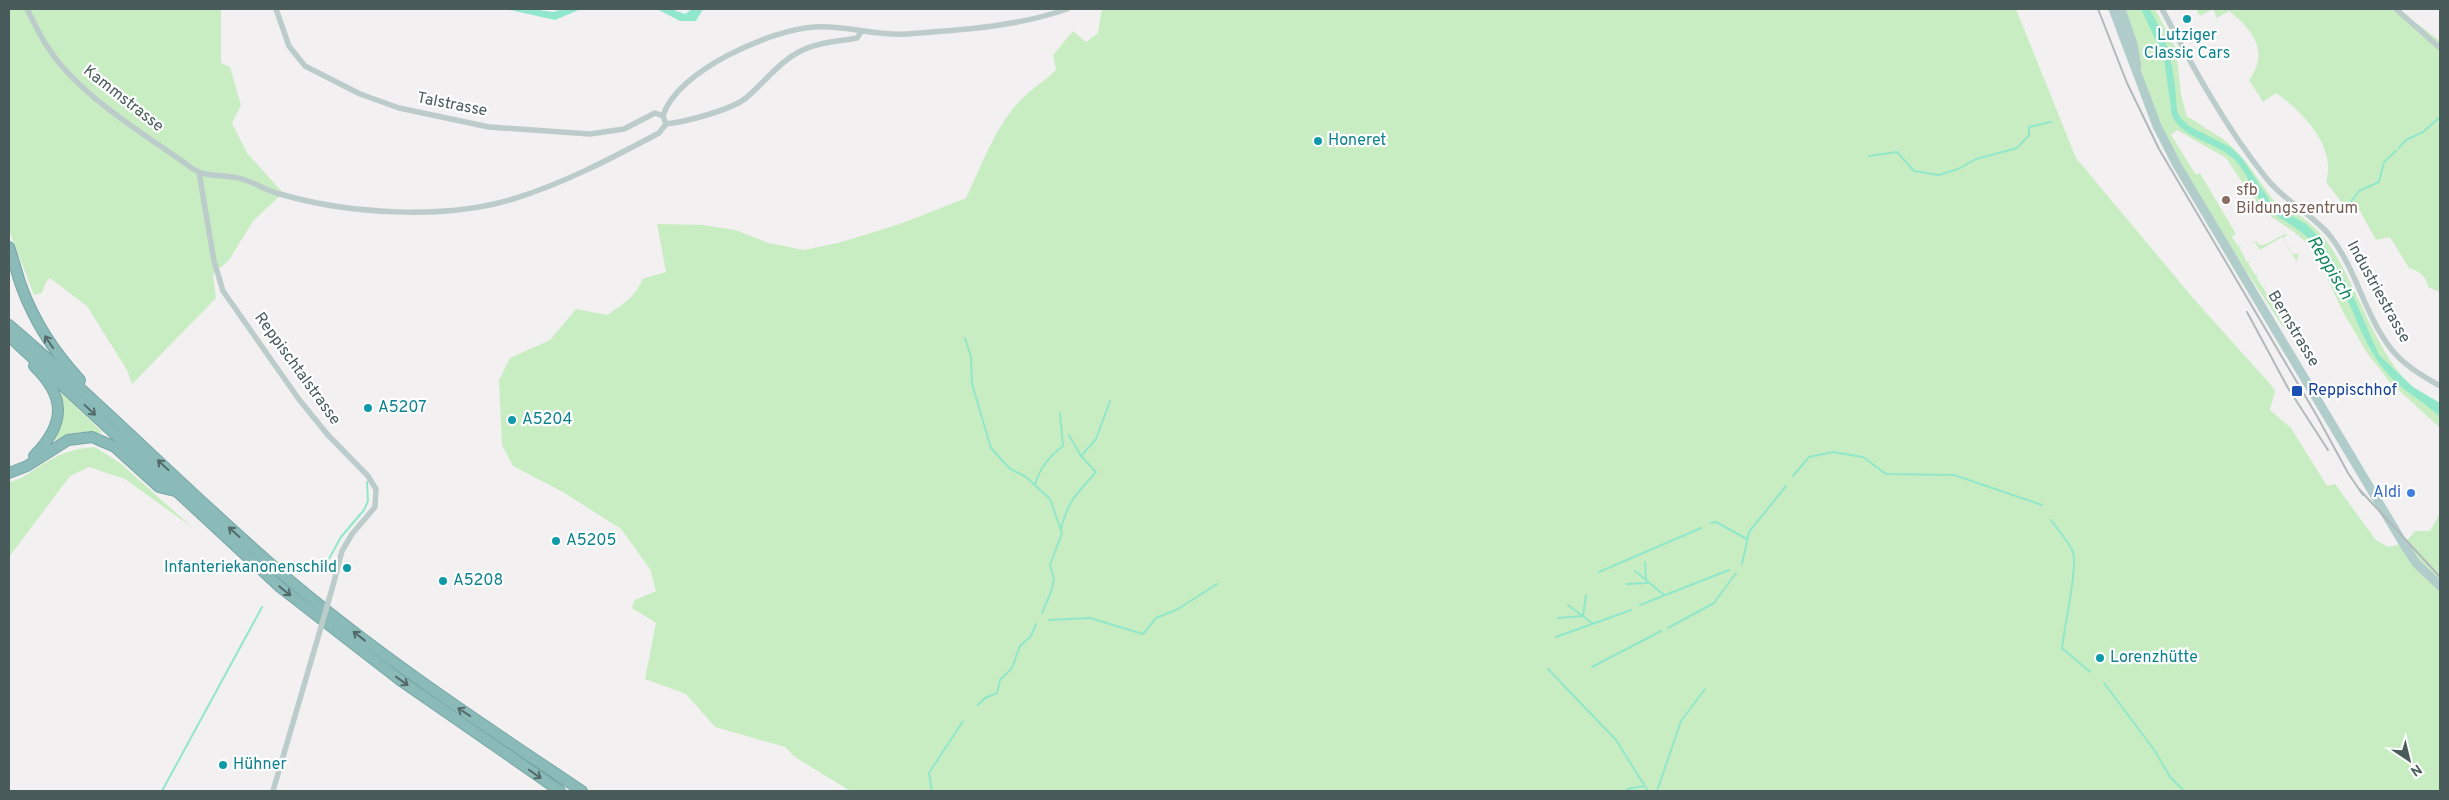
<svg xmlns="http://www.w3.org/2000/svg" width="2449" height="800" viewBox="0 0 2449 800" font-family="Overpass,sans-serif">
	<rect width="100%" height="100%" fill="#f2f0f1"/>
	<path fill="#c9edc2" d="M 9,9 L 221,9 L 221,63 L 230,67 L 241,105 L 232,123 L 247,153 L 283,193 L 253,221 L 229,260 L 213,274 L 216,298 L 132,384 L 127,370 L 87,306 L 50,278 L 46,282 L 42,293 L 34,295 L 9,230 Z
		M 1102,9 L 2016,9 L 2076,158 L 2193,298 L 2271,385 L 2275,391 L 2270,410 L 2291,428 L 2327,486 L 2335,484 L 2376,540 L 2388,547 L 2405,543 L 2415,531 L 2430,531 L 2440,513 L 2440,791 L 850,791 L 795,757 L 785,747 L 715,727 L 686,694 L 645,679 L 656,623 L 632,608 L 635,600 L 656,591 L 650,569 L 621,529 L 563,492 L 513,466 L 502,445 L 499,380 L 510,358 L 550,340 L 576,309 L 607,315 C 622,305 637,296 642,279 L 666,272 L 657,224 L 703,225 L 735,230 L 769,243 L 804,250 L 838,243 L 900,224 L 966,198 C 981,167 994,129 1018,103 C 1029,90 1044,82 1056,70 L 1053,55 L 1073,31 L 1086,42 L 1098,33 Z
		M 2125,9 L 2155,9 L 2176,49 L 2181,94 L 2187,117 C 2197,121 2201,126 2210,131 C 2247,151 2258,185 2286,215 L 2292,209 C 2304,219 2317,228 2326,240 C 2357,282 2375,355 2414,388 C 2422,394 2432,399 2440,405 L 2440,428 L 2389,381 L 2367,353 L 2343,312 L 2313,248 L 2294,232 L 2260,209 L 2226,158 L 2177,130 L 2171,135 L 2196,175 L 2200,173 L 2236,234 L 2232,237 L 2238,246 L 2242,244 L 2239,247 L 2247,262 L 2251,260 L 2248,263 L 2255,275 L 2258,273 L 2256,276 L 2263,288 L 2266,286 L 2264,289 L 2271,301 L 2274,299 L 2272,302 L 2279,314 L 2282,312 L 2280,315 L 2287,327 L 2295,328 L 2296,332 L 2288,332 L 2281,324 C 2237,256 2181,179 2152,104 C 2140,73 2135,40 2125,9 Z
		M 2196,9 L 2398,9 L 2440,41 L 2440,292 L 2428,287 C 2426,276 2421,272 2409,268 L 2390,237 L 2376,240 L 2360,211 L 2349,212 L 2326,182 C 2337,147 2303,112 2276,93 L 2263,102 L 2249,80 C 2270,52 2253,30 2229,11 L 2217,18 L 2213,9 L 2200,16 Z
		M 2285,234 L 2287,235 L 2283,238 L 2293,254 L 2298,254 L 2297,262 L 2282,237 L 2260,250 L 2255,242 L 2251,245 L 2255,241 L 2260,245 L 2266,244 Z
		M 61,392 L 103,433 C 83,432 68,435 50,442 C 64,424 63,415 61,392 Z
		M 95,447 L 120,463 L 193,528 L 125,479 L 89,467 L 70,476 L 9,557 L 9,482 C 27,478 37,466 54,458 C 67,451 80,448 95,447 Z"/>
	<path fill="#91e7c9" d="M 506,9 L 531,9 L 553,12 L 563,9 L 581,9 L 555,20 Z
		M 657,9 L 671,9 L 685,14 L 692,9 L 703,9 L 696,21 L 680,21 Z
		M 2141,9 L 2149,9 C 2170,40 2175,74 2177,111 L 2181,118 L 2189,126 L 2230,147 L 2242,158 L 2272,204 L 2285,215 L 2294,217 L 2306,224 L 2319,237 L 2351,291 L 2379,355 L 2413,387 L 2440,403 L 2440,417 C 2424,401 2403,392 2388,374 C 2366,349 2359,323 2345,295 C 2341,287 2333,281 2330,273 C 2326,265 2324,258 2318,250 C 2304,228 2282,223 2264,205 C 2252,191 2247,173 2235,160 C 2217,142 2184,140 2172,116 L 2164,58 Z"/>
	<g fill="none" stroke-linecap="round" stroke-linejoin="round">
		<path stroke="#91e7c9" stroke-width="2" d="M 2399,148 L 2406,140 L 2423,132 L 2440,117
			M 1869,156 L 1897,152 L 1914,171 L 1939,175 L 1958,169 L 1976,159 L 2017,148 L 2029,135 L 2029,127 L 2051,122
			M 2344,211 L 2359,191 L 2379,182 L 2384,162 L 2396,151
			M 965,338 L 971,357 L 972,384 L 991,448 L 1009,468 L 1026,477 L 1050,499 L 1062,533 L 1050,565 L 1054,579 L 1051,592 L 1042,613
			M 1069,435 L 1081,456
			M 1793,476 L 1809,457 L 1833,452 L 1863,457 L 1886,474 L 1954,475 L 2042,505
			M 1035,485 C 1040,467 1049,457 1063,446 L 1060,413
			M 2051,520 C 2058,530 2069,542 2073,552 C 2078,567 2064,628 2062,648 L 2090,672
			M 1711,523 L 1716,522 L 1747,539
			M 1061,529 C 1068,500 1077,494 1096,472 L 1081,456 L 1096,439 L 1110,401
			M 1645,562 L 1646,580
			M 1742,564 L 1749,532 L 1786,486
			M 325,566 L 341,537 L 364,510 L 368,501 L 367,482
			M 1635,571 L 1664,595
			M 1599,572 L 1701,528
			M 1627,584 L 1647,583
			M 1568,605 L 1592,623
			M 1640,605 L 1729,570
			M 1558,618 L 1583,616 L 1586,595
			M 1049,620 L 1090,618 L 1143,634 L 1156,618 L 1178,609 L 1217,584
			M 1668,628 L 1714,603 L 1736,573
			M 1556,637 L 1631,610
			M 1592,667 L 1661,631
			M 1548,669 L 1616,740 L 1648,791
			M 2104,683 L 2155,751 L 2170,777 L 2184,791
			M 978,705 L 985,698 L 997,693 L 1000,680 L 1012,668 L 1020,646 L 1031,636 L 1036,624
			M 1627,789 L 1644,786
			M 162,791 L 262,607
			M 932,791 L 929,773 L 963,721
			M 1657,791 L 1681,721 L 1705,689"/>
		<defs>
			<path id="motorway" d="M 9,247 C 14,260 17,275 22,288 C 35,323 54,352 80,380
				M 9,325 C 107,408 196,501 294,584 C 385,660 483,725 582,791
				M 9,336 L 280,587 L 400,680 L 560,791
				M 34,456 C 65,424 67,398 34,366
				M 9,473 L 27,466 L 68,440 L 92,437 L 115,447 L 159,487 L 175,491"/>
		</defs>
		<use href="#motorway" stroke="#76a7a5" stroke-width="12"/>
		<path stroke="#bcccca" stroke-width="5.5" d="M 27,9 C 34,22 40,37 49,49 C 80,97 147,135 193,169 C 209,179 228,173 245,180 C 257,184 268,191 280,194 C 348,214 445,220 513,199 C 565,183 612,158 659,133 L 666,124
			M 276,9 L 289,46 L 305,66 L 360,94 L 399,108 L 489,127 L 590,134 L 624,129 L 655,113 L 663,116 L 666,124
			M 2162,9 C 2193,67 2225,127 2267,179 C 2285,202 2313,214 2331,237 C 2357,271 2365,316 2392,350 C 2405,366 2423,376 2440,386
			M 2396,9 L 2440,48
			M 663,116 C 676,71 772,29 815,27 C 846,25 874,36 905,34 C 959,30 1016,27 1067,9
			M 666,124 C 685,122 731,110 746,98 C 763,84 777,64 797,53 C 816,42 836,42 857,38 L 862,31
			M 199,172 L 214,261 L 223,291 L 298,398 L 327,434 L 368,476 L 376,489 L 375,507 L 352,534 L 342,551 L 332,589
			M 273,791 L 319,634"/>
		<path stroke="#b1cdcb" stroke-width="9" d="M 2113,9 L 2157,126 L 2177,165 L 2403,543 L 2416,563 L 2440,586
			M 2121,9 L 2133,44 L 2137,67"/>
		<use href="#motorway" stroke="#8bbbb9" stroke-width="10"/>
		<path stroke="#b2b9ba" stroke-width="2" d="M 2098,9 L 2127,83 L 2159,149 L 2317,416 L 2348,473 L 2363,495
			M 2247,312 L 2288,388 L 2328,450
			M 2359,489 L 2440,577"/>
		<path stroke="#bcccca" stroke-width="5.5" d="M 319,634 L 332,589"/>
	</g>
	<defs><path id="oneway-shaft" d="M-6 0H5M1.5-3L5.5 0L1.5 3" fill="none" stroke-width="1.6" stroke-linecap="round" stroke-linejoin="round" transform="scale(1.25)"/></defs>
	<g stroke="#536a69">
		<use href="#oneway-shaft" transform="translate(49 342) rotate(-124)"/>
		<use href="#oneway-shaft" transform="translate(90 410) rotate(43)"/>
		<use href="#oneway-shaft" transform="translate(163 465) rotate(-137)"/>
		<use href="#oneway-shaft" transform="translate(234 532) rotate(-138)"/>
		<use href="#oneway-shaft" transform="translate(285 591) rotate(39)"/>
		<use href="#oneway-shaft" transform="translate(359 636) rotate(-142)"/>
		<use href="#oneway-shaft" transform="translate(402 681) rotate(36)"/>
		<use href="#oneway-shaft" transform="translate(464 712) rotate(-146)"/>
		<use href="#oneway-shaft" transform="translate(535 774) rotate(35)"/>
	</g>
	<g fill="#0f9aa8" stroke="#fff" stroke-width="2">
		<circle cx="2187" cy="19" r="5"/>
		<circle cx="1318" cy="141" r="5"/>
		<circle cx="368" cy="408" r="5"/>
		<circle cx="512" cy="420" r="5"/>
		<circle cx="556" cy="541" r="5"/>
		<circle cx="347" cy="568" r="5"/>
		<circle cx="443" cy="581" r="5"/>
		<circle cx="2100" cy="658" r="5"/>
		<circle cx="223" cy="765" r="5"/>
	</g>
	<circle fill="#8d6e63" stroke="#fff" stroke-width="2" cx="2226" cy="200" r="5"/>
	<rect fill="#1a4fb4" stroke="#fff" stroke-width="2" x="2291" y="385" width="12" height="12" rx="2.5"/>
	<circle fill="#3f7fe0" stroke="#fff" stroke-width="2" cx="2411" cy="493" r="5"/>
	<g text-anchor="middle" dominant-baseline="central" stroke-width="4.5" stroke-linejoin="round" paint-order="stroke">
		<g font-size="16" fill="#0d838f" stroke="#fff" text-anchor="start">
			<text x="2187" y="36" text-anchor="middle">Lutziger<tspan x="2187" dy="18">Classic Cars</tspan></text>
			<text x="1328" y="141">Honeret</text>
			<text x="378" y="408">A5207</text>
			<text x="522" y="420">A5204</text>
			<text x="566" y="541">A5205</text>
			<text x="337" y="568" text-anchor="end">Infanteriekanonenschild</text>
			<text x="453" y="581">A5208</text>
			<text x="2110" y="658">Lorenzhütte</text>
			<text x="233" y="765">Hühner</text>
		</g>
		<g font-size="16" fill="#495c5b" stroke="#fff">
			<text transform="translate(123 99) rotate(38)">Kammstrasse</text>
			<text transform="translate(452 105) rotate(11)">Talstrasse</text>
			<text transform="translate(2378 292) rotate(61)">Industriestrasse</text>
			<text transform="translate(2293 329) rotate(59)">Bernstrasse</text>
			<text transform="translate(297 369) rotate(54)">Reppischtalstrasse</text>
		</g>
		<g font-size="16" fill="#785e54" stroke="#fff" text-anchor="start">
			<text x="2236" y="191">sfb<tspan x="2236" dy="18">Bildungszentrum</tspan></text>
		</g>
		<g font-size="16" fill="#164399" stroke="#fff" text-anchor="start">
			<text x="2308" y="391">Reppischhof</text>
		</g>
		<g font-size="16" fill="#366cbe" stroke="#fff" text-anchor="end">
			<text x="2401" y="493">Aldi</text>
		</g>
		<g font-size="18" font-style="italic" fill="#14865e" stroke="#fff">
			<text transform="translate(2329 268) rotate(59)">Reppisch</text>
		</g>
	</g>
	<rect width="2449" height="800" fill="none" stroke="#495c5b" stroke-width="20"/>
	<g transform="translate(2409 760) rotate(145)" stroke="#ffffff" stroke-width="4" paint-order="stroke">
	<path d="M0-4L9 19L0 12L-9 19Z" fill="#495c5b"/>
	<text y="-8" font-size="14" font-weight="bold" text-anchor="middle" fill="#495c5b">N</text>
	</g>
</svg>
